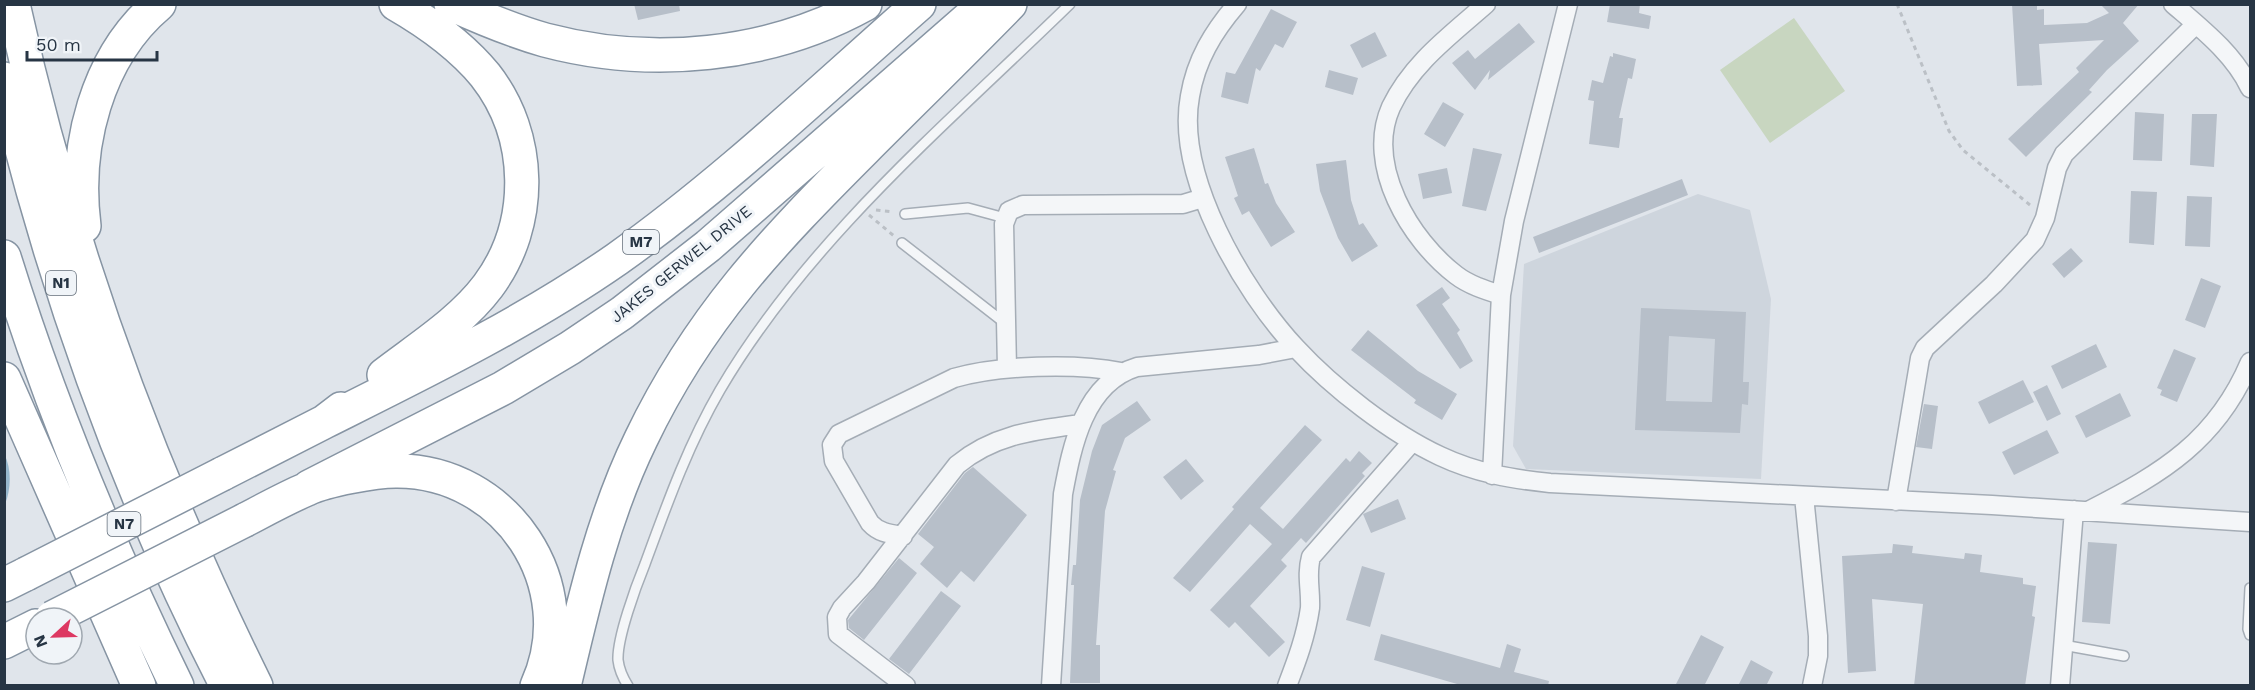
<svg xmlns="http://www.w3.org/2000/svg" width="2255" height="690" viewBox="0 0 2255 690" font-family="'Work Sans',sans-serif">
	<rect width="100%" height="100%" fill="#e0e5eb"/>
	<path fill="#ced5dd" d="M 1698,194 L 1750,210 L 1771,299 L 1761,479 L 1526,469 L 1513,446 L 1524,264 Z"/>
	<path fill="#c8d6c0" d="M 1794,18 L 1845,91 L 1770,143 L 1720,70 Z"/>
	<path fill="#97b8ce" d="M 4,454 C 12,468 11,490 5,504 Z"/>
	<path fill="#b7bfc9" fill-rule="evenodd" d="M 634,4 L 679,4 L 680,11 L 638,20 Z
		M 1610,4 L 1640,4 L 1639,13 L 1651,16 L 1649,29 L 1607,22 Z
		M 2012,4 L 2037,4 L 2037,10 L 2044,9 L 2044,25 L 2087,23 L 2109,13 L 2100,4 L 2139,4 L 2123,23 L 2139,41 L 2107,70 L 2089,90 L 2092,92 L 2026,157 L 2008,139 L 2079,72 L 2076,68 L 2104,40 L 2039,44 L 2042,85 L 2017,86 Z
		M 1271,9 L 1297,22 L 1283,48 L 1275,44 L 1260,71 L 1256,68 L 1248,104 L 1221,97 L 1226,72 L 1235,74 Z
		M 1519,23 L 1535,42 L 1488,80 L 1490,70 L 1475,90 L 1452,63 L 1468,50 L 1475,59 Z
		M 1375,32 L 1387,56 L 1362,68 L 1350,45 Z
		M 1613,53 L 1636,59 L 1632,79 L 1628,78 L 1619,118 L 1623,118 L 1619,148 L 1589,144 L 1594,101 L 1588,100 L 1592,80 L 1603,83 L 1610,56 L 1613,57 Z
		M 1329,70 L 1358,78 L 1353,95 L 1325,87 Z
		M 1443,102 L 1464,114 L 1445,147 L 1424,134 Z
		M 2135,112 L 2164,114 L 2162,161 L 2133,160 Z
		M 2192,114 L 2217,114 L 2214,167 L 2190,165 Z
		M 1254,148 L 1265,184 L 1268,183 L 1276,203 L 1295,232 L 1271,247 L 1249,211 L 1242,215 L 1234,198 L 1238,196 L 1225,157 Z
		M 1473,148 L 1502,154 L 1486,211 L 1462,206 Z
		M 1346,160 L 1351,200 L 1359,225 L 1363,223 L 1378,246 L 1352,262 L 1338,238 L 1320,191 L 1316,164 Z
		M 1447,168 L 1452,193 L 1423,199 L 1418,174 Z
		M 1682,179 L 1688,195 L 1539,253 L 1533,237 Z
		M 2131,191 L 2157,192 L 2154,245 L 2129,243 Z
		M 2187,196 L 2212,197 L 2210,247 L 2185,246 Z
		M 2071,248 L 2083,261 L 2064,278 L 2052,264 Z
		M 2201,278 L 2221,286 L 2205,328 L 2185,320 Z
		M 1442,287 L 1450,298 L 1442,304 L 1460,330 L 1457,333 L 1473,361 L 1460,369 L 1416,305 Z
		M 1641,308 L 1746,312 L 1743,382 L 1749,382 L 1748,405 L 1742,404 L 1740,433 L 1635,430 ZM 1669,336 L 1715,339 L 1712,402 L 1666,401 Z
		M 1368,330 L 1418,371 L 1457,394 L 1442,420 L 1414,403 L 1416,400 L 1351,350 Z
		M 2096,344 L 2107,367 L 2062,389 L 2051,366 Z
		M 2174,349 L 2196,358 L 2177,402 L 2160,395 L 2162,390 L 2157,388 Z
		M 2023,380 L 2034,402 L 1989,424 L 1978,402 Z
		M 2047,385 L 2061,414 L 2047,421 L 2033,392 Z
		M 2120,393 L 2131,416 L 2086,438 L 2075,416 Z
		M 1137,401 L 1151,420 L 1125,438 L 1113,470 L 1116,471 L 1105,511 L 1096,645 L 1100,645 L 1100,683 L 1070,683 L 1074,585 L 1071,585 L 1073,565 L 1076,565 L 1080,500 L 1092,451 L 1102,425 Z
		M 1924,404 L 1938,406 L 1932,449 L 1916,447 Z
		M 1305,425 L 1322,440 L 1260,508 L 1283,529 L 1346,458 L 1350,462 L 1359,451 L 1372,463 L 1362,473 L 1365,476 L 1306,543 L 1301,538 L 1281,560 L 1287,566 L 1250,606 L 1285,642 L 1269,657 L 1235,622 L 1229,628 L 1210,610 L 1272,544 L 1250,524 L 1190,592 L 1173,578 L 1234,509 L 1232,507 Z
		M 2047,430 L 2059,453 L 2014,475 L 2002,452 Z
		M 1186,459 L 1204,481 L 1181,500 L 1163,477 Z
		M 973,467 L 1027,515 L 974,582 L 961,571 L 947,588 L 920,564 L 934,547 L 918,534 L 965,473 Z
		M 1398,499 L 1406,519 L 1371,533 L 1363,514 Z
		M 2088,542 L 2117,544 L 2110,624 L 2082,622 Z
		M 1893,544 L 1913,546 L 1912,553 L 1964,559 L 1965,553 L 1982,555 L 1980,572 L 2023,578 L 2023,584 L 2036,586 L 2032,616 L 2035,617 L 2025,686 L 1914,686 L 1923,604 L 1872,599 L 1876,671 L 1848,673 L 1842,556 L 1892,553 Z
		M 899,558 L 917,573 L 864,640 L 849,628 L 848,620 Z
		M 1362,566 L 1385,573 L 1370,627 L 1346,620 Z
		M 941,591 L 961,606 L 909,674 L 889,659 Z
		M 1381,634 L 1500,668 L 1507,644 L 1521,649 L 1514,672 L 1549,681 L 1548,686 L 1464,686 L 1374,660 Z
		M 1701,635 L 1724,647 L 1704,686 L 1675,686 Z
		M 1751,660 L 1773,672 L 1766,686 L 1738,686 Z"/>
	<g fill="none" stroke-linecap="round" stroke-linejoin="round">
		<defs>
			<path id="lane" d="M 905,214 L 968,208 L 1005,218
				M 902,243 L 1006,324
				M 2250,588 L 2248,629 L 2250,635
				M 2063,645 L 2124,656
				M 628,686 C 623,678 619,669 618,660 C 617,638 636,586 645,564 C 667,504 688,445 720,390 C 808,240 947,124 1070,4"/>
			<path id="street" d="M 1237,4 C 1213,32 1196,60 1190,96 C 1175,176 1243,291 1296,348 C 1333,388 1391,433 1440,456 C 1476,473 1512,479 1550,483 L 1992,505 L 2250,522
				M 1486,4 C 1451,35 1412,63 1391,107 C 1365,165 1410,240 1456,275 C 1469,285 1485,290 1501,295
				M 2173,4 C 2202,29 2234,54 2250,88
				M 1007,368 L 1004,224 L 1009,211 L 1023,205 L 1183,204 L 1203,198
				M 1492,475 L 1501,295 L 1514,221 L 1568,4
				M 1804,496 L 1818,636 L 1818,656 L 1812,686
				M 1896,501 L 1920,358 L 1925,348 L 1994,284 L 2035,240 L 2045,218 L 2057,168 L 2064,154 L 2196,24
				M 2090,510 C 2163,473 2217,440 2250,362
				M 903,536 C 890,534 879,533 870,523 L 834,461 L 832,445 L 839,434 L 954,378 C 999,365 1076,363 1121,372
				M 906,686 L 838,634 L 837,617 L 842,608 L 866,582 L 957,465 C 994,434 1036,430 1081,424
				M 1051,686 L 1063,494 C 1072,446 1084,383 1137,367 L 1259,355 L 1296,348
				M 1287,686 C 1297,660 1306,636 1310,608 C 1311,590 1306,575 1311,557 L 1412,442
				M 2060,686 L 2074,510"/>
			<path id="highway" d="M 13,4 C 65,242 148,468 256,686
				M 451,4 C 482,18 513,31 545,40 C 651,68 769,57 865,4
				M 4,79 C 54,289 128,494 227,686
				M 84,226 C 74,147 96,57 159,4
				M 4,257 C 50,405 109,547 177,686
				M 384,375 C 419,348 461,322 488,286 C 534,224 533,136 485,75 C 461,46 429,23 396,4
				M 4,379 L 139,686
				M 324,422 C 424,372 525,323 617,259 C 724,183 820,91 919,4
				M 222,474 L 324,422 L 341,409
				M 309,487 L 503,388 L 570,348 L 622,313 L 708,246 L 985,4
				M 245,520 C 266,509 286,498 307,489 C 326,480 375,471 396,471 C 506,470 583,585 537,686
				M 4,585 L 26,574
				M 4,642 L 36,626
				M 564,686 C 584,601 603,517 641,439 C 699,318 772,242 865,149 C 913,101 962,53 1010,4"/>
		</defs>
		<use href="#lane" stroke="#a5adb6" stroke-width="12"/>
		<use href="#street" stroke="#a5adb6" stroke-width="21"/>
		<use href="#highway" stroke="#8694a3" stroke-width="36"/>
		<path stroke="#bbc0c6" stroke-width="3" stroke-dasharray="4.5 4.5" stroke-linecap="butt" d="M 1897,4 L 1949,131 L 1963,150 L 2030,205
			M 876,210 L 893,212
			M 869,215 L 894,236"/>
		<use href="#lane" stroke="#f4f6f8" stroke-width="9"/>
		<use href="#street" stroke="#f4f6f8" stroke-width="18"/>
		<use href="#highway" stroke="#fff" stroke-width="33"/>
		<defs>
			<path id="highway-bridge" d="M 26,574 L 222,474
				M 52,618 L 245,520"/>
		</defs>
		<use href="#highway-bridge" stroke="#8694a3" stroke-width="36" stroke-linecap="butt"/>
		<use href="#highway-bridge" stroke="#fff" stroke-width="33"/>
	</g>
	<g text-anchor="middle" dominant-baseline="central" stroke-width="6" stroke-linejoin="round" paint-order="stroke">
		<g fill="#f0f4f8" stroke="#636e7a" stroke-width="1.5">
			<rect x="623" y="230" width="36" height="24" rx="4.5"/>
			<rect x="46" y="271" width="30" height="24" rx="4.5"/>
			<rect x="107.5" y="512" width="33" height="24" rx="4.5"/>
		</g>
		<g font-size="15" font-weight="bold" fill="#273544">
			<text x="641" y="242">M7</text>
			<text x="61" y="283">N1</text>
			<text x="124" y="524">N7</text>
		</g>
		<g font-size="16" fill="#273544" stroke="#f0f4f8">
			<text transform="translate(681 264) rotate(-39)">JAKES GERWEL DRIVE</text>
		</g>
	</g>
	<rect width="2255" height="690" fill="none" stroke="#273544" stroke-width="12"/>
	<g transform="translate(54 636) rotate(248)"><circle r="28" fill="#f0f4f8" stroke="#a0a8b0" stroke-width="1.5"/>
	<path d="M0-4.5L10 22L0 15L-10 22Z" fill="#dd3862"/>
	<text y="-9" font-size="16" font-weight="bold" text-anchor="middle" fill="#273544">N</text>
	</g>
	<path d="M27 51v9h130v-9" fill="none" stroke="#273544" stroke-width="3"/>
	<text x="36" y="51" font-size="18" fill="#273544" stroke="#f0f4f8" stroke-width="4.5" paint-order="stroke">50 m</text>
</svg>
